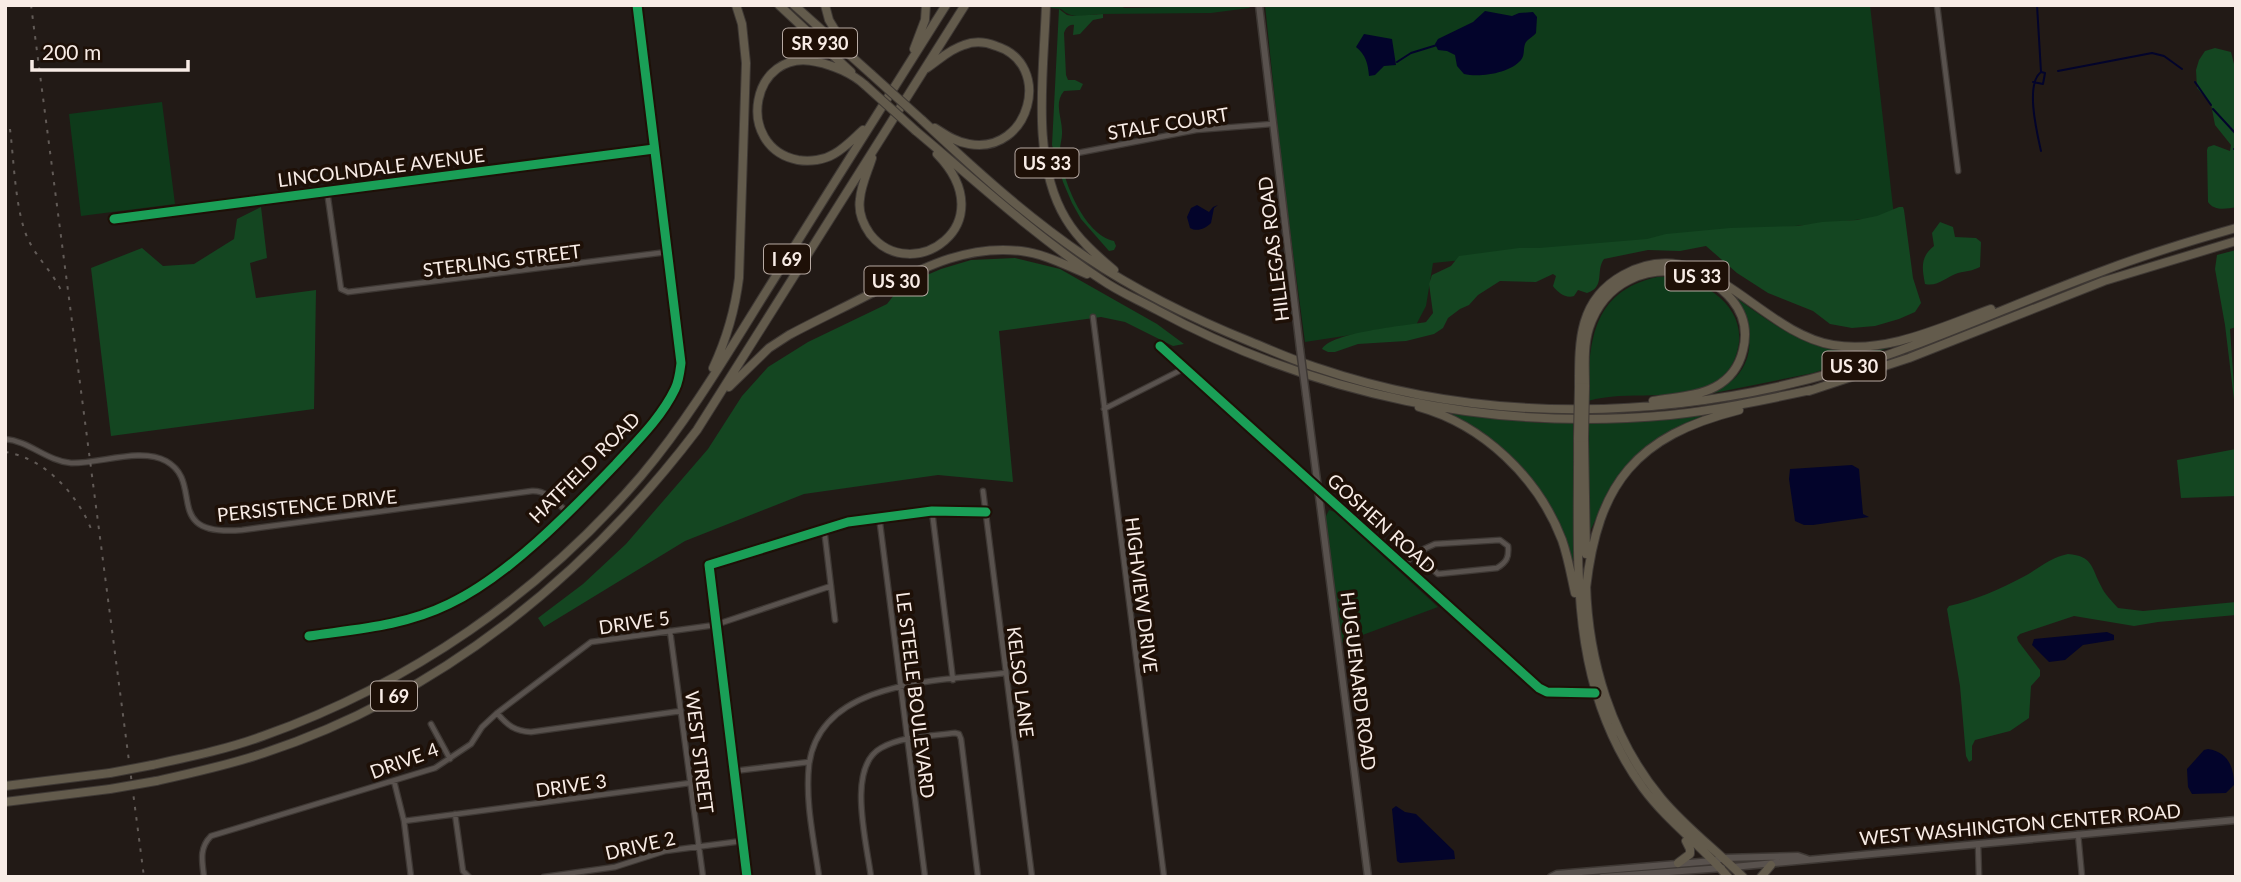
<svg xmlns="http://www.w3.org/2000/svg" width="2241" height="882" viewBox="0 0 2241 882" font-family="Lato,sans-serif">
	<rect width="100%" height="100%" fill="#221a16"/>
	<path fill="#0e3a1a" d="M 1051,5 L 1121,5 L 1124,8 L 1252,5 L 1249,8 L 1211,13 L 1097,14 C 1082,16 1072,19 1061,9 L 1051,8 Z
		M 1265,5 L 1870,5 L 1894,216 L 1433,263 L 1426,306 L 1416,325 L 1305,342 L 1283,178 Z
		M 162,102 L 175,204 L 81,216 L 69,114 Z
		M 1657,277 C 1697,273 1751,305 1737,352 C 1734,364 1726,376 1715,382 C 1677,404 1628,389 1588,401 C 1589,344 1590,292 1657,277 Z
		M 1731,294 C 1791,338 1829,366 1907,342 L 1813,373 L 1714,393 C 1719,388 1729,384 1736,377 C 1759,352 1749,318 1731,294 Z
		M 1453,414 L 1540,423 L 1573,423 L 1573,561 L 1571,561 L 1567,547 L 1519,467 L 1452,417 Z
		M 1706,414 L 1667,433 L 1610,490 L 1590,531 L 1587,423 Z
		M 1329,510 L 1335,512 L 1438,607 L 1341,643 L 1325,518 Z"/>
	<path fill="#144621" d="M 1059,9 L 1067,15 L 1073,16 L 1103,14 L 1103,18 L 1093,20 L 1080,34 L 1073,35 L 1074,25 C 1069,24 1066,28 1064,33 L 1066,75 L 1068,80 L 1075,80 L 1083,84 L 1080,90 L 1064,91 C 1053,104 1063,119 1062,134 C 1062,139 1060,144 1060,150 C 1061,178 1084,235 1114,241 L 1116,246 L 1114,250 L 1109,251 L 1081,219 L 1072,203 L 1063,182 L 1052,145 Z
		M 2215,48 L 2231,52 L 2236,72 L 2236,207 C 2226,209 2214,211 2208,202 L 2207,150 L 2208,147 L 2214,145 L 2230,151 L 2231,145 L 2215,125 L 2211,104 L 2197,88 L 2196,70 L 2199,60 L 2205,51 Z
		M 261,207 L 267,258 L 250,263 L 256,298 L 316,290 L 314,409 L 111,436 L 91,268 L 142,248 L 163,266 L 194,264 L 234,239 L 237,219 Z
		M 1899,207 L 1903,207 L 1904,210 L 1913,278 L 1921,303 L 1915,312 L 1899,319 L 1875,326 L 1852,328 L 1830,324 L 1813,311 L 1768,293 L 1737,273 L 1706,246 L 1680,251 L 1648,250 L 1604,259 C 1595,271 1606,287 1587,293 L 1578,290 L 1574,296 C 1566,299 1557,292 1553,286 L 1556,276 L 1553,274 L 1536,282 L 1500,281 L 1478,295 L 1469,305 L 1460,309 L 1448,318 L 1443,328 L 1434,334 L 1406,341 L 1358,344 L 1335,352 L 1328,352 L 1322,349 C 1332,332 1405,326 1426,322 L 1433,313 L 1429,284 L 1432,275 L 1451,266 L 1459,256 L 1519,248 L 1539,248 L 1647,239 L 1666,234 L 1730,228 L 1798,226 L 1822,222 L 1857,220 L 1877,216 Z
		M 1940,222 L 1953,227 L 1955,237 L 1976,238 L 1981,242 L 1980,267 C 1972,271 1967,271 1958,273 C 1946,277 1938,287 1925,284 C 1922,268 1920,257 1934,246 L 1932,233 Z
		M 2236,250 L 2236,327 L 2230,329 L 2236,416 L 2225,325 L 2215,269 L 2217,255 Z
		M 1015,258 L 1060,269 L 1157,324 L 1184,344 L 1173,346 L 1125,322 L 1101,317 L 999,331 L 1013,482 L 938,475 L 804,494 L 685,541 L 544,627 L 538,618 L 583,584 L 626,544 L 708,449 L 742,396 L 768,367 L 808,342 L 887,304 L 901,286 L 941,269 L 971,260 Z
		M 2236,449 L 2236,496 L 2181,498 L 2177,460 Z
		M 2068,554 C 2093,556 2091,567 2101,586 C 2105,595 2112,601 2118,608 L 2143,611 L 2236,602 L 2236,615 L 2158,622 L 2134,626 L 2074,616 L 2020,634 L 2017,637 L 2018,641 L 2040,670 L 2040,676 L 2031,686 L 2029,718 L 2010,731 L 1975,740 L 1972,746 L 1972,760 L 1969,762 L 1966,756 L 1960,686 L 1947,609 L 1949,606 C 1973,601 2000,589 2023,577 C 2038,569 2051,557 2068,554 Z"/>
	<path fill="#03042b" d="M 1485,11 L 1512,16 L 1519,13 L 1533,12 L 1537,17 L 1536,33 C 1533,37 1527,39 1525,44 C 1523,50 1525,55 1521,60 C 1510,73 1480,78 1464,74 L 1457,66 L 1455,55 L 1447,51 L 1438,50 L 1435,44 L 1438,39 L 1473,22 Z
		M 1364,34 L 1392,39 L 1396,65 L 1384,66 L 1375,75 L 1369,76 C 1368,64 1366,55 1356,47 Z
		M 1197,205 L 1209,212 L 1213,207 L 1218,205 L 1214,208 L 1211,223 C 1205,229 1197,232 1190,228 L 1187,217 L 1191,208 Z
		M 1852,465 L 1859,469 L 1863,514 L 1869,517 L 1813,525 L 1804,525 L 1795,521 L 1789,479 L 1790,469 Z
		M 2107,632 L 2114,635 L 2114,640 L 2083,645 L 2065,660 L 2049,662 L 2032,645 L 2034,639 Z
		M 2208,749 C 2228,752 2234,767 2234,785 L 2226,793 L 2192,794 L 2188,787 L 2187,769 L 2204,750 Z
		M 1396,806 L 1405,812 L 1416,814 L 1454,851 L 1455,859 L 1400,863 L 1397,861 L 1392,809 Z"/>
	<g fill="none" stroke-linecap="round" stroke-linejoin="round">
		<path stroke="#03042b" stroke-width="2" d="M 1397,62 L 1411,53 L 1437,45
			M 2058,71 L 2152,53 L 2164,56 L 2182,69
			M 2041,72 C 2025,84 2037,133 2041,151
			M 2033,82 L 2043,84 L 2045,73 L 2041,72 L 2037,5
			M 2195,82 L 2211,105
			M 2213,109 L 2236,134
			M 2234,149 L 2236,149"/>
		<defs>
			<path id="street" d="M 1937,5 L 1958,171
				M 1067,155 L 1196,130 L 1273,124
				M 327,191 L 341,289 L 348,292 L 667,252
				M 114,219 L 654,149
				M 1093,317 L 1164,877
				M 1160,346 L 1318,488
				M 1104,409 L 1185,368
				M 5,439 C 29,441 47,461 71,463 C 99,464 141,447 166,461 C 206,483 160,537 242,530 L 532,491 C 547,490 557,503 567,512
				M 983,491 L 1032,877
				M 932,511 L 953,680
				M 879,516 L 925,877
				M 824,528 L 835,620
				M 1404,565 L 1414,554 L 1415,553 L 1435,544 L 1500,540 L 1508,546 C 1509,557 1507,562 1497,568 L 1438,574 L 1414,554
				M 670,631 L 703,877
				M 309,636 C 357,629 404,626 449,604 C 507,577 571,511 616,464 C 637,441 661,418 675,389 C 679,381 680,371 681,363 L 637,5
				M 497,713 C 508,726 515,731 531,732 L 681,711
				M 431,724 L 450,759
				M 734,771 L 809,762
				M 394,781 L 404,821 L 411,877
				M 455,814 L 463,871 L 469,877
				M 404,821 L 690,783
				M 2078,834 L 2082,877
				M 1978,844 L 1979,877
				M 204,877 C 202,861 199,848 211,836 L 435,768 L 471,744 L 482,727 L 497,713 L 591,642 L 715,625 L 831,586
				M 544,877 L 615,867 L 665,851 L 742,841
				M 747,877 L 709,565 L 848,522 L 932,511 L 986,512
				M 819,877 C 814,840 805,802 809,765 C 820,679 941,681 1006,673
				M 871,877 C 867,844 846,767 881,748 C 902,736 931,736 955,733 L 959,734 L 961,739 L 978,877"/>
			<path id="secondary" d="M 1259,5 L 1300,349
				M 1306,395 L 1368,877
				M 1319,489 L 1539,688 L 1547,692 L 1595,693
				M 1733,867 L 2236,820
				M 1551,877 L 1557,874 L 1713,861 L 1724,858 L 1798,856 L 1807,859
				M 1602,877 L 1722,868"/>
			<path id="highway" d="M 779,5 L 851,72
				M 794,5 L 871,74
				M 825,5 L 829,20 L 846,48
				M 1046,5 C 1044,71 1030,160 1066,219 C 1078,239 1096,255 1114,270
				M 914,49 L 925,20 L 926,5
				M 927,68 C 939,60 950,49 964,45 C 974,41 986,42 996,46 C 1054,64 1030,155 969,144 C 956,142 946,135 935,128
				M 922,120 C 974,169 1027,217 1086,257 C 1138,292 1194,319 1251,342 C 1273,351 1295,361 1318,368 C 1485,425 1671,420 1839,371 C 1928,344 2013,304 2100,272 C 2144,255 2190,241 2236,228
				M 863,130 C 854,138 845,148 834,154 C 824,160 810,162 798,160 C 733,147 751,46 817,62 C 833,65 853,74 865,85
				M 916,131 C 977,182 1035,236 1102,280 C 1119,292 1139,300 1157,310 C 1314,395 1493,432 1670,415 C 1718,410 1764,400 1811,390
				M 872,158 C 868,171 861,185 860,199 C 858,211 863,224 870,234 C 911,287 1006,225 937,154
				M 713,368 C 727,338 735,310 739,278 L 746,63 L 742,24 L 736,5
				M 729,387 L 769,348 L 789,335 C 815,321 843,308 870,294 C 919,270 965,244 1021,251 C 1045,254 1065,265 1087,274
				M 1579,387 C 1579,342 1578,300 1623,275 C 1706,229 1757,332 1833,345 C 1887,354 1941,327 1991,309
				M 1585,387 C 1585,368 1583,347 1589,328 C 1621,232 1763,271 1743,350 C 1739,367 1730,379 1715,387 C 1696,397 1673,397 1653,401
				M 1809,391 L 1909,358 L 2104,281 L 2236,241
				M 1419,407 C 1483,425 1538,477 1562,540 C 1568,557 1571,575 1575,593
				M 1578,438 C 1579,561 1566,683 1643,788 C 1668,822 1701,845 1728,877
				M 1584,438 L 1586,554
				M 1586,584 C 1588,661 1612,739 1661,798 C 1686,828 1716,850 1743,877
				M 1586,588 C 1598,483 1636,436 1739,410
				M 152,765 C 189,757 228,749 263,736 C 410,684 540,594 641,476 C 690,418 729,351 769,287 C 828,193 886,99 946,5
				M 156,781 C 192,773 229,765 264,753 C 440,695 586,576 697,430 L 965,5
				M 5,786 L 110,773
				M 5,802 L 110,789
				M 1678,863 L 1690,854 L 1690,849 L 1686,841
				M 1761,877 L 1771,865"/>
		</defs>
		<use href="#street" stroke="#3e3834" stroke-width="7"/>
		<use href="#secondary" stroke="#3e3834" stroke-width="9"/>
		<use href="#highway" stroke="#3e3834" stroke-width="10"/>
		<use href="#street" stroke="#59524e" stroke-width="4.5"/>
		<use href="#secondary" stroke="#59524e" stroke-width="6"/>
		<use href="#highway" stroke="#635b4c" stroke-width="8"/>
		<path stroke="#625b57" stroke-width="2" stroke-dasharray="3.5 7" stroke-linecap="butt" d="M 31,5 L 144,877
			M 10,129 C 14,160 15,211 28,239 C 37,259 55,274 63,295
			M 5,452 C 46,458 80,497 93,534"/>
		<defs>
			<path id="secondary-bridge" d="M 1300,349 L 1306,395"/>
			<path id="highway-bridge" d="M 871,74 L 922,120
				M 865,85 L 916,131
				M 1578,438 L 1579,387
				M 1584,438 L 1585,387
				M 110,773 L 152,765
				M 110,789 L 156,781"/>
		</defs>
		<use href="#secondary-bridge" stroke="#3e3834" stroke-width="9" stroke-linecap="butt"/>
		<use href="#highway-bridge" stroke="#3e3834" stroke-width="10" stroke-linecap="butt"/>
		<use href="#secondary-bridge" stroke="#59524e" stroke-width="6"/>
		<use href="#highway-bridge" stroke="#635b4c" stroke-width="8"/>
		<defs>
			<path id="cycleway" d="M 114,219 L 654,149
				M 1160,346 L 1539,688 L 1547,692 L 1595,693
				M 309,636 C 357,629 404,626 449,604 C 507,577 571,511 616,464 C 637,441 661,418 675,389 C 679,381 680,371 681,363 L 637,5
				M 747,877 L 709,565 L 848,522 L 932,511 L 986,512"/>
		</defs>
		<use href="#cycleway" stroke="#1e1007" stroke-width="13"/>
		<use href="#cycleway" stroke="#1a9f57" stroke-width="9"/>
	</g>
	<g text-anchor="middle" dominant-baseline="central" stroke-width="7" stroke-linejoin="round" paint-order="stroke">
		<g fill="#1e1007" stroke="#b7aaa3" stroke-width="2">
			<rect x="783" y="28.5" width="74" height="29" rx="5"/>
			<rect x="1015.5" y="148.5" width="63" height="29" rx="5"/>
			<rect x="764" y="244.5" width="46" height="29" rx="5"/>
			<rect x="1665.5" y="261.5" width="63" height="29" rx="5"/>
			<rect x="864.5" y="266.5" width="63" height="29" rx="5"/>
			<rect x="1822.5" y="351.5" width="63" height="29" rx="5"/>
			<rect x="371" y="681.5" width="46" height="29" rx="5"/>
		</g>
		<g font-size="18" font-weight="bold" fill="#f8ece6">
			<text x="820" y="43">SR 930</text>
			<text x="1047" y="163">US 33</text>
			<text x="787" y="259">I 69</text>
			<text x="1697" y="276">US 33</text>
			<text x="896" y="281">US 30</text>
			<text x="1854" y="366">US 30</text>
			<text x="394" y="696">I 69</text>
		</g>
		<g font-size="19" fill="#f8ece6" stroke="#1e1007">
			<text transform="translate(1168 123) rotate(-9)">STALF COURT</text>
			<text transform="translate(381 167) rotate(-7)">LINCOLNDALE AVENUE</text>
			<text transform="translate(1273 249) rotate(-97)">HILLEGAS ROAD</text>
			<text transform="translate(502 260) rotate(-7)">STERLING STREET</text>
			<text transform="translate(584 467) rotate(-45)">HATFIELD ROAD</text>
			<text transform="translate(307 505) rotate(-6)">PERSISTENCE DRIVE</text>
			<text transform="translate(1382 523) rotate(42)">GOSHEN ROAD</text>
			<text transform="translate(1142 595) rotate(83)">HIGHVIEW DRIVE</text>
			<text transform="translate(634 622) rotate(-8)">DRIVE 5</text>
			<text transform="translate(1359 681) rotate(83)">HUGUENARD ROAD</text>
			<text transform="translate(1021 682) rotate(83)">KELSO LANE</text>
			<text transform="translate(916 695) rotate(83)">LE STEELE BOULEVARD</text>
			<text transform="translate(700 752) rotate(83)">WEST STREET</text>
			<text transform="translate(404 760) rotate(-20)">DRIVE 4</text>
			<text transform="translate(571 785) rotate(-8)">DRIVE 3</text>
			<text transform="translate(2020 824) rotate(-5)">WEST WASHINGTON CENTER ROAD</text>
			<text transform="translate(640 845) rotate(-13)">DRIVE 2</text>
		</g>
	</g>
	<rect width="2241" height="882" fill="none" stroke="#f8ece6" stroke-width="14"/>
	<path d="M32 60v10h156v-10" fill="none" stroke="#f8ece6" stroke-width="3.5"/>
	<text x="42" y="60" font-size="21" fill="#f8ece6" stroke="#1e1007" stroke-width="5" paint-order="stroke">200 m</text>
</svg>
